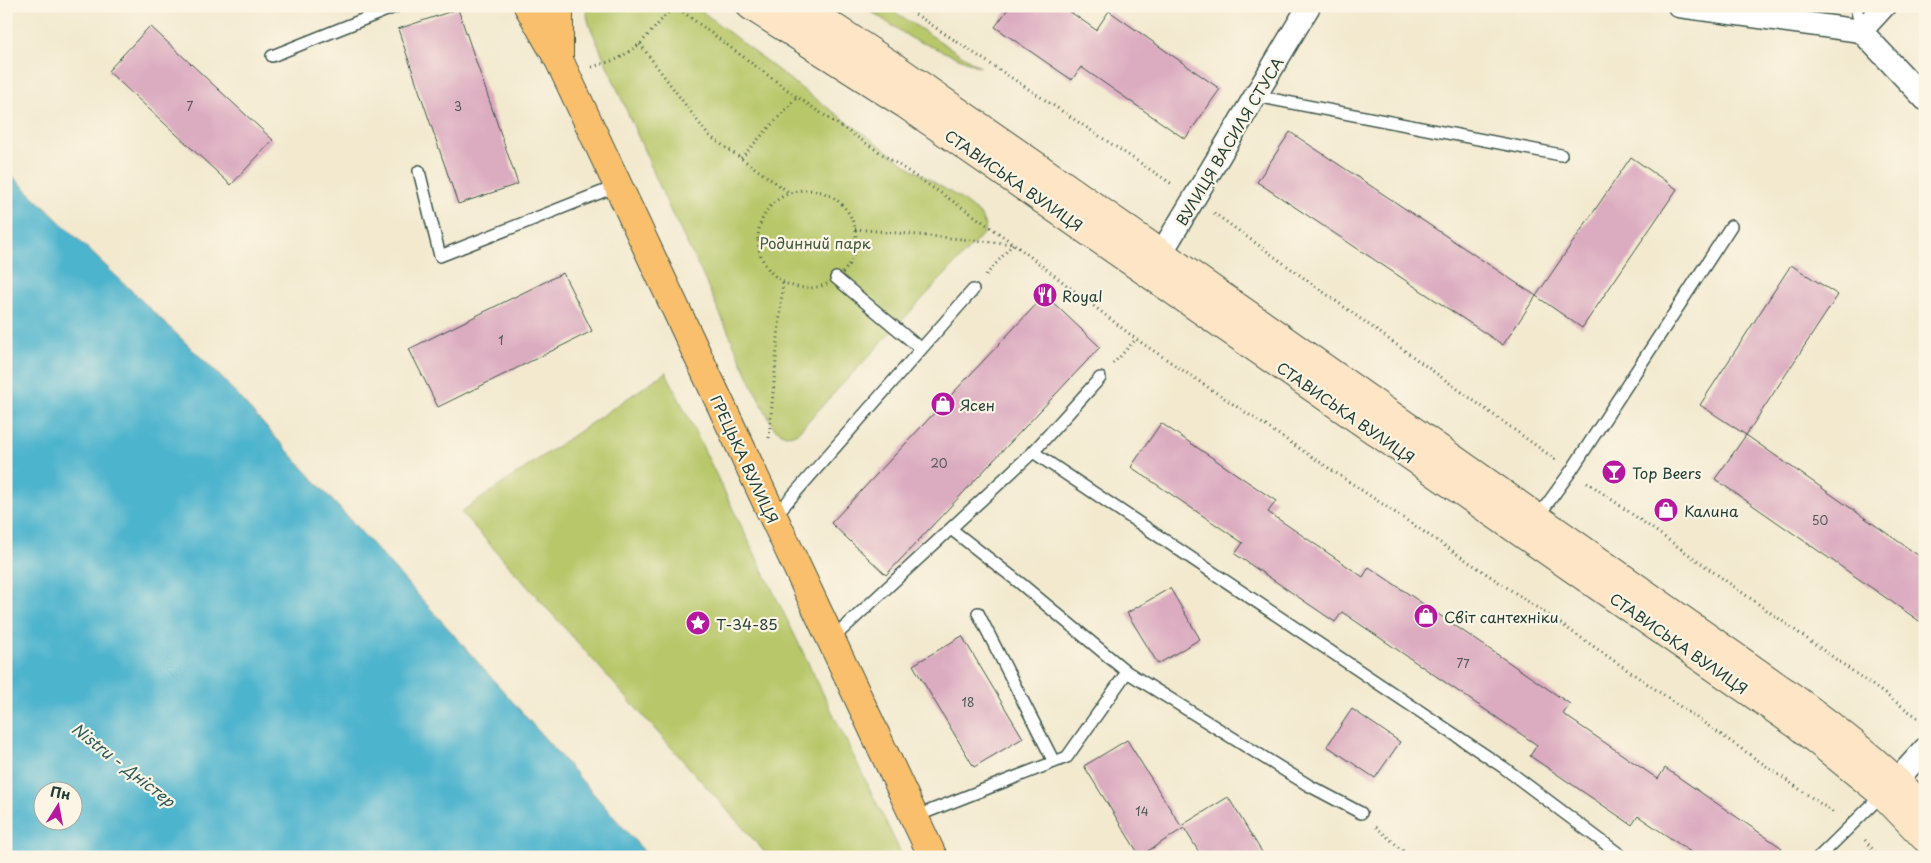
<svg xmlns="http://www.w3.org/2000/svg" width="1931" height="863" viewBox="0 0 1931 863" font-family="'Playpen Sans',sans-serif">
	<rect width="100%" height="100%" fill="#fcf5e5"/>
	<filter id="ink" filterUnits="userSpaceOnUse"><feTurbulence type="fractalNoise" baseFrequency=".02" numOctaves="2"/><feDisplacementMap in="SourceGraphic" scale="10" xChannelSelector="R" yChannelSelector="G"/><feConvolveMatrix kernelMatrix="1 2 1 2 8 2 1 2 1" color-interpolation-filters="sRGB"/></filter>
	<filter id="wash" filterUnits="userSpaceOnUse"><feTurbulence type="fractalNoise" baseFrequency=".0096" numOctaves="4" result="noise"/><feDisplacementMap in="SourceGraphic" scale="20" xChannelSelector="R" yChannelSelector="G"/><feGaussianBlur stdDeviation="1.12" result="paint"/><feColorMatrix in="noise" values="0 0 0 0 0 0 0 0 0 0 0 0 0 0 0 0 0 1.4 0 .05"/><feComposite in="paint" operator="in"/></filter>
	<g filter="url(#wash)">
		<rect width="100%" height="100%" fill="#f2e9cf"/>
		<path fill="#b8c76a" stroke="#6c824f" d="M 585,6 L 695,6 L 810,95 L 908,166 L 958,197 L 980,214 L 986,227 L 983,234 L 796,434 L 785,435 L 774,428 L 755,391 L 698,265 L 670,210 L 589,24 Z
			M 863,6 L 885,6 L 980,67 L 911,38 Z
			M 666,372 L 903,857 L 769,857 L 461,512 Z"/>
		<path fill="#4eb4cd" stroke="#367880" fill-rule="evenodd" d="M 6,170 L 219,375 L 446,626 L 649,857 L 6,857 ZM 42,790 L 72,790 L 72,820 L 42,820 Z"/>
		<g id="blocks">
			<path fill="#dbabc0" d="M 1010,6 L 1072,6 L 1069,11 L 1096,30 L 1109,11 L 1220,89 L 1185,139 L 1081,67 L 1072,80 L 995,27 Z
				M 458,9 L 518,184 L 458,204 L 398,29 Z
				M 150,26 L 273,140 L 231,185 L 108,71 Z
				M 1290,132 L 1536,296 L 1503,345 L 1257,182 Z
				M 1631,157 L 1677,189 L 1582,328 L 1536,296 Z
				M 1791,265 L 1838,295 L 1746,435 L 1700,405 Z
				M 563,273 L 592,331 L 438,407 L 409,349 Z
				M 1045,295 L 1100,347 L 886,575 L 831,523 Z
				M 1161,423 L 1276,501 L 1268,512 L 1363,577 L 1369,567 L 1570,704 L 1563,714 L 1658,779 L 1665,768 L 1782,848 L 1775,857 L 1698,857 L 1638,816 L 1632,825 L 1530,756 L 1537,745 L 1342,612 L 1335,622 L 1235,554 L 1243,543 L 1131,467 Z
				M 1746,435 L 1925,560 L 1925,625 L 1715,479 Z
				M 1170,588 L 1200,639 L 1158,664 L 1127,613 Z
				M 962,636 L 1023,738 L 974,767 L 913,665 Z
				M 1352,709 L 1400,742 L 1375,778 L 1327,746 Z
				M 1127,740 L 1181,826 L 1228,797 L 1265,857 L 1202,857 L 1184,828 L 1140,856 L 1084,766 Z"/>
		</g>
	</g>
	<g filter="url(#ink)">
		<use href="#blocks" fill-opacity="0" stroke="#3f574b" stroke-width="1"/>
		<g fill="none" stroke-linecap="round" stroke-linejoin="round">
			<defs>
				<path id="service" d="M 1856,6 L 1861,31
					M 272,56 L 397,6
					M 1256,96 L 1561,155
					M 419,171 L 440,256 L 617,186
					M 836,278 L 921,349
					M 1033,452 L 1503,767 L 1623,857
					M 774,517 L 973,290
					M 1537,518 L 1571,471 L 1731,226
					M 951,529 L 1020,583 L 1127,672 L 1308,785 L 1361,813
					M 978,613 L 1054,762
					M 831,640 L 1033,452 L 1100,378
					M 914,817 L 1067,757 L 1127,672
					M 1819,857 L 1883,794"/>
				<path id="minor" d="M 1679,6 L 1861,31 L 1925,99
					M 1861,31 L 1884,6
					M 1153,267 L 1309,6
					M 1884,794 L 1925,749"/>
				<path id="secondary" d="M 751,6 L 905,104 L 1799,726 L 1883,794 L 1925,838
					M 801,6 L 894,67 L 1065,186 L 1795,699 C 1839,731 1881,764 1919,803"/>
				<path id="trunk" d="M 528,6 L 559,60 L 933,857
					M 559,59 L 559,6"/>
			</defs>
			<use href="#service" stroke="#3f574b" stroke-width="14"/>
			<use href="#minor" stroke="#3f574b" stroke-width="25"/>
			<use href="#secondary" stroke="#3f574b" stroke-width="30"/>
			<use href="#trunk" stroke="#3f574b" stroke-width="30"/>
			<path stroke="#3f574b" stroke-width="3" stroke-dasharray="1 4" stroke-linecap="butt" d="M 675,6 L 797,97 L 966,210 L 1014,244 L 1136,339 L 1551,617 L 1834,813
				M 903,6 L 1172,184
				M 640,44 L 708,135 L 790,193
				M 592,67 L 618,59 L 640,44 L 674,6
				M 741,158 L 797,97
				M758 239a49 49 0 1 1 98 0a49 49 0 1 1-98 0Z
				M 1214,213 L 1556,460
				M 855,229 L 1014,244
				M 986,275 L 1013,244
				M 1113,364 L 1136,339
				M 769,438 L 783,282
				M 1587,482 L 1924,722
				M 1376,827 L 1410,857
				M 1865,840 L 1879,857"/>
			<use href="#service" stroke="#fff" stroke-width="11"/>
			<use href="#minor" stroke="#fff" stroke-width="22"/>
			<use href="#secondary" stroke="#fde5c5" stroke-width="28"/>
			<use href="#trunk" stroke="#f9bf6d" stroke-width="28"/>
		</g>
	</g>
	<defs>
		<symbol id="restaurant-disc" viewBox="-11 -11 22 22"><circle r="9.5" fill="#b5179e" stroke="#fcf5e5"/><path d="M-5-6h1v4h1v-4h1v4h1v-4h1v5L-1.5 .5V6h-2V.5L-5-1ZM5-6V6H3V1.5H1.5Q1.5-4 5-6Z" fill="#fff"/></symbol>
		<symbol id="shop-disc" viewBox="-11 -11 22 22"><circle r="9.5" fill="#b5179e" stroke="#fcf5e5"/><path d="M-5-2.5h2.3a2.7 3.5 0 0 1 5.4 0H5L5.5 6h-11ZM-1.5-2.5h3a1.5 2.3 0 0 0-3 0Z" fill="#fff"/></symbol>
		<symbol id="bar-disc" viewBox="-11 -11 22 22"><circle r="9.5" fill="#b5179e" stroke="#fcf5e5"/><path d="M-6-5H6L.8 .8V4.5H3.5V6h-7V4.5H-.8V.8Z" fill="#fff"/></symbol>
		<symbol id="sight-disc" viewBox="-11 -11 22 22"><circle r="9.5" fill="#b5179e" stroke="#fcf5e5"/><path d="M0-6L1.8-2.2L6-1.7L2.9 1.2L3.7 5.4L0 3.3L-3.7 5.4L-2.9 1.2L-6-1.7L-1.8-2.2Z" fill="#fff"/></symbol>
	</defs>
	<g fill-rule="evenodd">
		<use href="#restaurant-disc" x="1031" y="281" width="28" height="28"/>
		<use href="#shop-disc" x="929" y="390" width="28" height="28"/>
		<use href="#bar-disc" x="1600" y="458" width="28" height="28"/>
		<use href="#shop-disc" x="1652" y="496" width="28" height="28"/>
		<use href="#shop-disc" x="1412" y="602" width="28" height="28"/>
		<use href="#sight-disc" x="684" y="609" width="28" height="28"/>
	</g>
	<g text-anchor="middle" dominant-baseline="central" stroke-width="4.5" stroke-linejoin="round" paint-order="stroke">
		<g font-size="12" fill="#4e5857">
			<text x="190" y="106">7</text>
			<text x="458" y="106">3</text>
			<text x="501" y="340">1</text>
			<text x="939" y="463">20</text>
			<text x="1820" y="520">50</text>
			<text x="1463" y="663">77</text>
			<text x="968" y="702">18</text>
			<text x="1142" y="811">14</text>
		</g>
		<g font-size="15" fill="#1f3d34" stroke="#fcf5e5">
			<text transform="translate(1229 141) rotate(-59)">ВУЛИЦЯ ВАСИЛЯ СТУСА</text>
			<text transform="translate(1014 180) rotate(35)">СТАВИСЬКА ВУЛИЦЯ</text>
			<text transform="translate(1346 412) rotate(35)">СТАВИСЬКА ВУЛИЦЯ</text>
			<text transform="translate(745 459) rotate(65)">ГРЕЦЬКА ВУЛИЦЯ</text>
			<text transform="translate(1679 643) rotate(35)">СТАВИСЬКА ВУЛИЦЯ</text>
		</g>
		<g font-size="15" fill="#3e593f" stroke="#fcf5e5">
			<text x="815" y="242">Родинний парк</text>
		</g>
		<g font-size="15" fill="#1f3d34" stroke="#fcf5e5" text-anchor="start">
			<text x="1062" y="295">Royal</text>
			<text x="960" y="404">Ясен</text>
			<text x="1632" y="472">Top Beers</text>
			<text x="1684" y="510">Калина</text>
			<text x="1444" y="616">Світ сантехніки</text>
			<text x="716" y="623">Т-34-85</text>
		</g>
		<g font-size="16" font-style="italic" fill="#2b5b5a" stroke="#fcf5e5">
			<text transform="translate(124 764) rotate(38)">Nistru - Дністер</text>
		</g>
	</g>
	<rect width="1931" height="863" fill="none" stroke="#fcf5e5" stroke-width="25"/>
	<g transform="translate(58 806) rotate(11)"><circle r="24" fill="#fcf5e5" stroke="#a4ab9e"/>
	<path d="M0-4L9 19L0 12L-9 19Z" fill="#b5179e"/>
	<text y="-8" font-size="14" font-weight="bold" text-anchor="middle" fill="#1f3d34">Пн</text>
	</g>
</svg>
